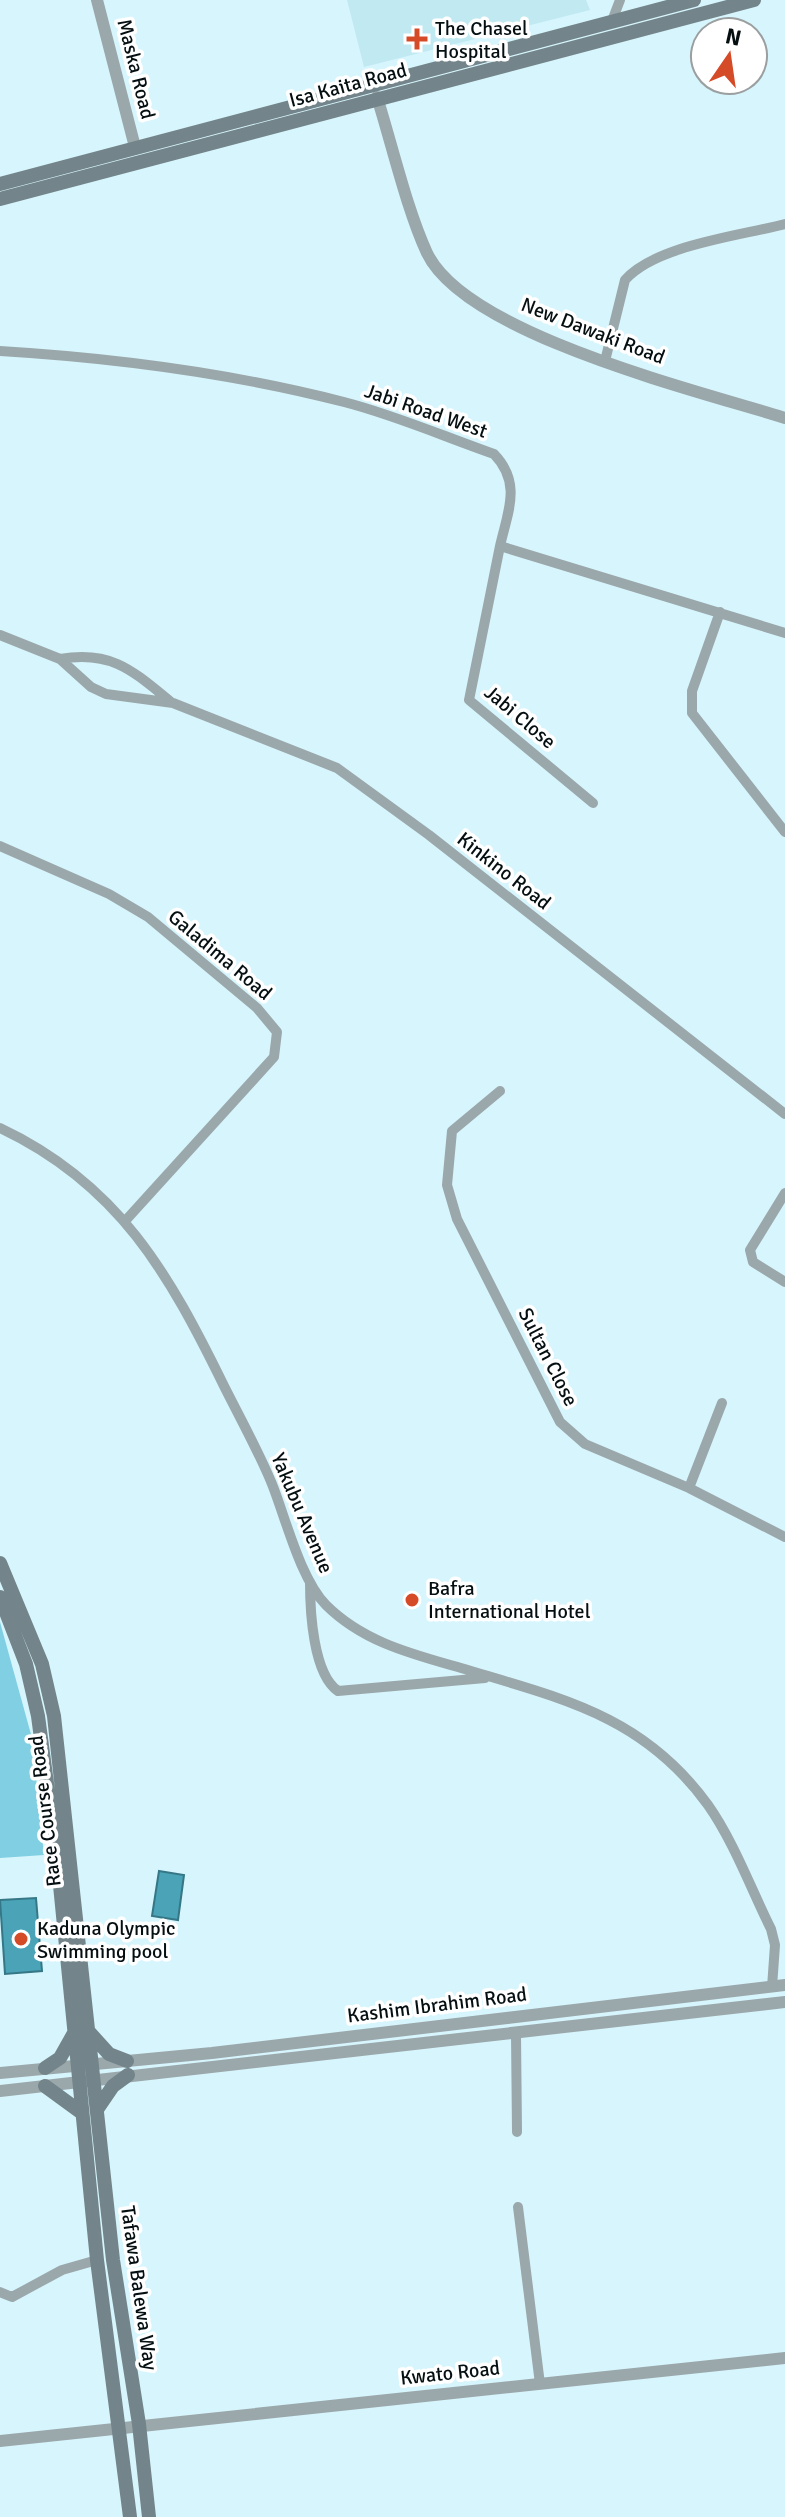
<svg xmlns="http://www.w3.org/2000/svg" width="785" height="2517" viewBox="0 0 785 2517" font-family="Signika,sans-serif">
	<rect width="100%" height="100%" fill="#d7f5fd"/>
	<path fill="#c1e9f2" d="M 347,0 L 586,0 L 590,10 L 364,67 Z"/>
	<path fill="#81cfe3" d="M 0,1622 L 32,1738 L 44,1855 L 0,1858 Z"/>
	<path fill="#4aa3b7" stroke="#357786" stroke-width="2" d="M 159,1871 L 184,1875 L 178,1920 L 152,1916 Z
		M 36,1898 L 42,1971 L 5,1974 L 0,1900 Z"/>
	<g fill="none" stroke-linecap="round" stroke-linejoin="round">
		<path stroke="#9ba8ab" stroke-width="10" d="M 612,21 L 620,0
			M 0,351 C 116,358 231,373 344,402 C 395,415 445,437 494,454 C 522,483 508,511 500,546 L 785,633
			M 605,361 L 625,280 C 656,245 740,236 785,224
			M 500,546 L 469,700 L 593,803
			M 720,612 L 692,691 L 692,713 L 785,832
			M 0,635 L 60,659 L 91,687 L 106,694 L 173,703 L 337,768 L 429,835 L 785,1114
			M 60,659 C 112,650 133,671 171,702
			M 0,846 L 109,894 L 148,917 L 257,1008 L 277,1032 L 274,1057 L 126,1220
			M 500,1091 L 452,1131 L 447,1185 L 457,1219 L 560,1422 L 585,1444 L 689,1488 L 785,1537
			M 0,1128 C 119,1184 169,1274 224,1386 C 240,1418 258,1450 272,1484 C 286,1519 300,1578 326,1605 C 363,1642 412,1654 461,1668 C 560,1698 643,1715 708,1805 C 734,1842 751,1889 771,1929 L 775,1945 L 772,1987
			M 785,1193 L 750,1250 L 753,1262 L 785,1282
			M 689,1488 L 722,1403
			M 310,1582 C 310,1611 313,1674 338,1691 L 485,1678
			M 516,2035 L 517,2132
			M 518,2207 L 540,2384
			M 0,2292 L 12,2297 L 62,2270 L 97,2260"/>
		<path stroke="#9ba8ab" stroke-width="12" d="M 97,0 L 135,147
			M 377,97 C 392,145 407,210 427,253 C 466,335 700,391 785,418
			M 0,2073 L 212,2053 L 785,1985
			M 0,2091 L 785,2002
			M 0,2441 L 785,2358"/>
		<path stroke="#73858a" stroke-width="14" d="M 0,184 L 694,0
			M 0,199 L 754,0
			M 0,1563 L 42,1664 L 54,1716 L 113,2260 L 139,2424 L 149,2517
			M 0,1597 L 26,1664 L 38,1716 L 58,1865 L 97,2260 L 130,2517
			M 90,2033 L 109,2054 L 127,2061
			M 45,2068 L 60,2058 L 74,2033
			M 45,2086 L 82,2113
			M 98,2108 L 113,2086 L 128,2075"/>
	</g>
	<g fill="#d54b28" stroke="#fff" stroke-width="3">
		<path d="M413 27h8v8h8v8h-8v8h-8v-8h-8v-8h8z"/>
		<circle cx="412" cy="1600" r="8"/>
		<circle cx="21" cy="1939" r="8"/>
	</g>
	<g text-anchor="middle" dominant-baseline="central" stroke-width="7" stroke-linejoin="round" paint-order="stroke">
		<g font-size="20" fill="#050f12" stroke="#fff" text-anchor="start">
			<text x="435" y="28">The Chasel<tspan x="435" dy="23">Hospital</tspan></text>
			<text x="428" y="1588">Bafra<tspan x="428" dy="23">International Hotel</tspan></text>
			<text x="37" y="1928">Kaduna Olympic<tspan x="37" dy="23">Swimming pool</tspan></text>
		</g>
		<g font-size="20" fill="#050f12" stroke="#fff">
			<text transform="translate(136 69) rotate(76)">Maska Road</text>
			<text transform="translate(348 85) rotate(-15)">Isa Kaita Road</text>
			<text transform="translate(593 331) rotate(21)">New Dawaki Road</text>
			<text transform="translate(426 411) rotate(19)">Jabi Road West</text>
			<text transform="translate(520 717) rotate(40)">Jabi Close</text>
			<text transform="translate(504 871) rotate(38)">Kinkino Road</text>
			<text transform="translate(220 955) rotate(40)">Galadima Road</text>
			<text transform="translate(548 1357) rotate(63)">Sultan Close</text>
			<text transform="translate(302 1513) rotate(67)">Yakubu Avenue</text>
			<text transform="translate(45 1811) rotate(-97)">Race Course Road</text>
			<text transform="translate(437 2005) rotate(-7)">Kashim Ibrahim Road</text>
			<text transform="translate(139 2288) rotate(82)">Tafawa Balewa Way</text>
			<text transform="translate(450 2373) rotate(-6)">Kwato Road</text>
		</g>
	</g>
	<g transform="translate(729 56) rotate(13)"><circle r="38" fill="#ffffff" stroke="#9b9fa0" stroke-width="2"/>
	<path d="M0-6L14 30L0 20L-14 30Z" fill="#d54b28"/>
	<text y="-12" font-size="22" font-weight="bold" text-anchor="middle" fill="#050f12">N</text>
	</g>
</svg>
